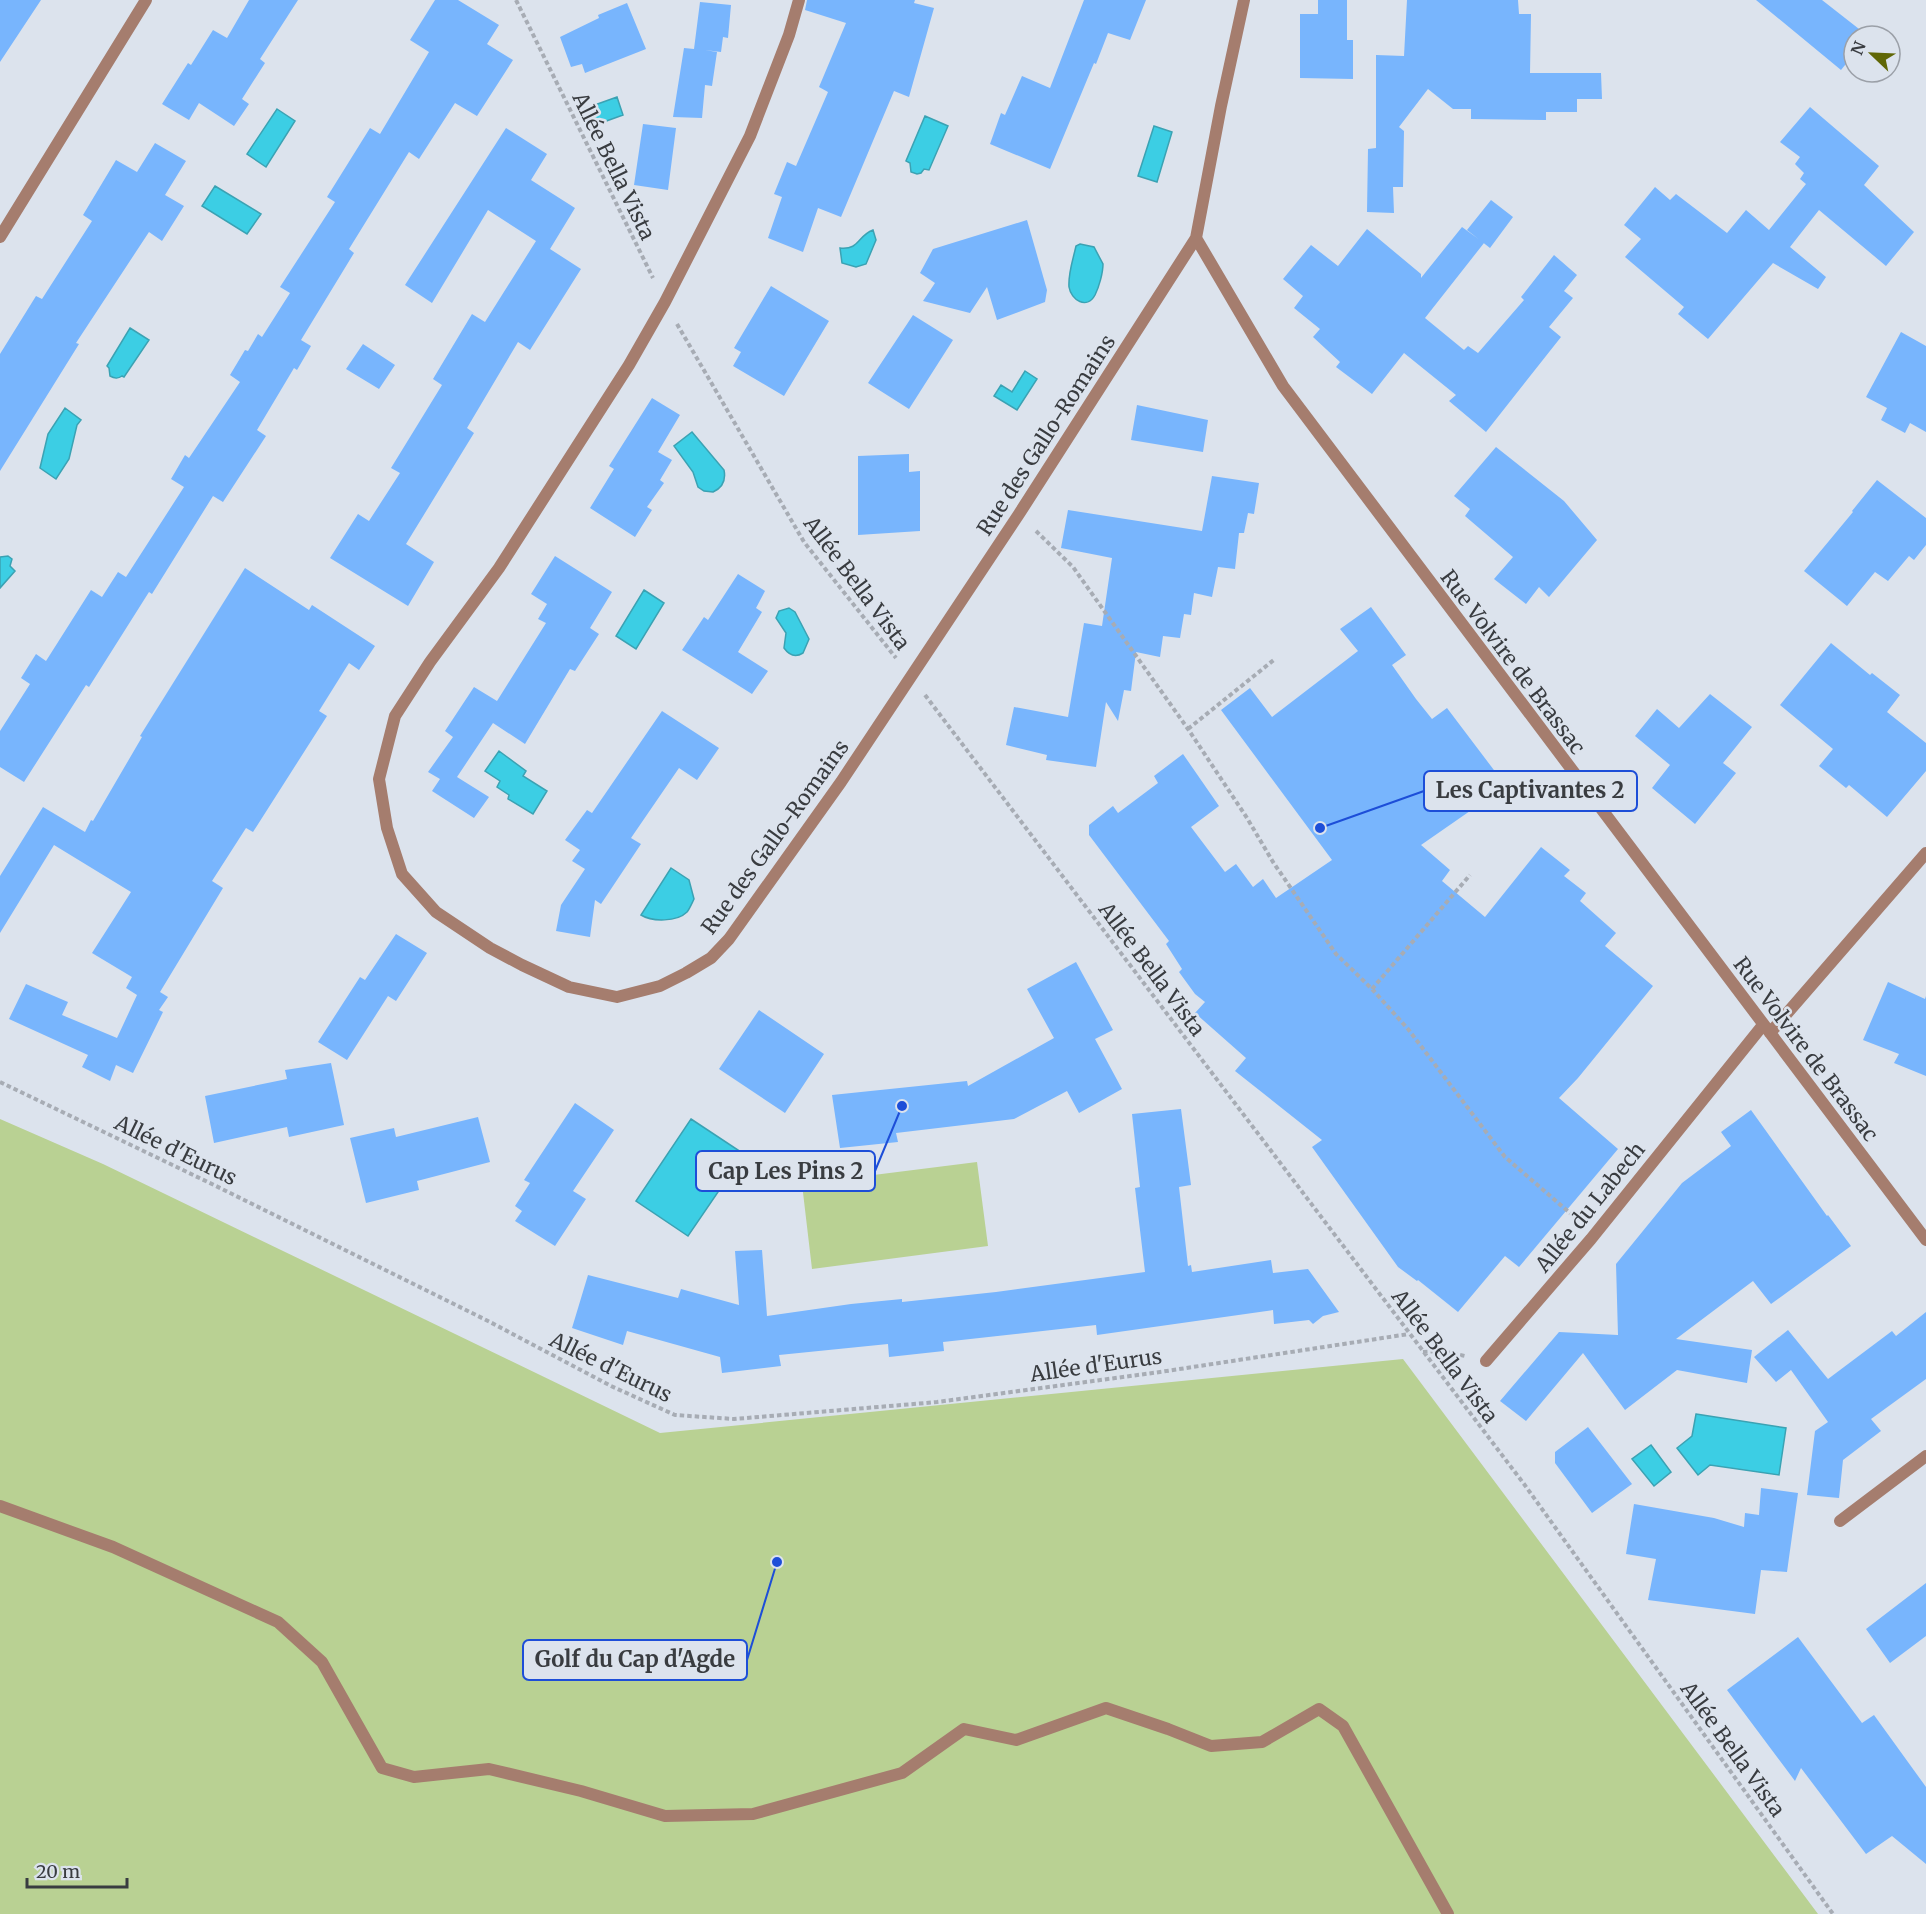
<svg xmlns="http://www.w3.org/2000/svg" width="1926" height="1914" viewBox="0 0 1926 1914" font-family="Merriweather,serif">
	<rect width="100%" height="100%" fill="#dce3ed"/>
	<path fill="#b9d193" d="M 0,1119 L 103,1164 L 660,1433 L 1403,1359 L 1818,1914 L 0,1914 Z
		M 977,1162 L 988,1246 L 812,1269 L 802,1184 Z"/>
	<path fill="#3ccee4" stroke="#3ba2b3" stroke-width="1.5" d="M 617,97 L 623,115 L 587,128 L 578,111 Z
		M 277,109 L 295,121 L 266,167 L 247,154 Z
		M 925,116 L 948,126 L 929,170 L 924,169 L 921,173 L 917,174 L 911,172 L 910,163 L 906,161 Z
		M 1154,126 L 1172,132 L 1157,182 L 1138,176 Z
		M 215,186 L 261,214 L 247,234 L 202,206 Z
		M 873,230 L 876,240 L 866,264 L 856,267 L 842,263 L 840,248 C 860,250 857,236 873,230 Z
		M 1080,244 L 1094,247 L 1103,264 C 1103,273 1099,287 1095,295 C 1087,310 1071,300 1069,287 C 1068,273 1073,260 1076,246 Z
		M 130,328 L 149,340 L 124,377 L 122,376 C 118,379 115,379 110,376 L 109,368 L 107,366 Z
		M 1025,371 L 1037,379 L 1017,410 L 994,396 L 1001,385 L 1012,392 Z
		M 65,408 L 81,420 L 77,425 L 69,459 L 56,479 L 40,468 L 48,434 Z
		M 692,432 L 724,470 C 726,480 722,488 713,492 L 704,491 L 698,487 L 693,472 L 674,446 Z
		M 8,556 L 12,559 L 10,566 L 15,571 L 0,588 L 0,557 Z
		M 644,590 L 664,603 L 636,649 L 616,636 Z
		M 789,608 L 795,612 L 809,639 L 803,653 C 795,658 789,655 784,648 L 786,633 L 776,618 L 779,611 Z
		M 499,751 L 526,771 L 523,776 L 547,791 L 533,814 L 508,799 L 509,795 L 497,787 L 500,781 L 485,771 Z
		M 671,868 L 689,880 L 694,899 C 692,903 690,908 687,912 C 677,922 652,922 641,915 Z
		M 691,1119 L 744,1154 L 688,1236 L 636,1201 Z
		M 1696,1414 L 1786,1428 L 1779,1475 L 1710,1465 L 1698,1475 L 1677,1448 L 1692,1436 Z
		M 1651,1445 L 1671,1472 L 1654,1486 L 1632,1459 Z"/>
	<path fill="#78b5fd" d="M 0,0 L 41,0 L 0,62 Z
		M 249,0 L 298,0 L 260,59 L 265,63 L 242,99 L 249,104 L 234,126 L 199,103 L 189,120 L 162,104 L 188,63 L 191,65 L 213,30 L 227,38 Z
		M 435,0 L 458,0 L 499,25 L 487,44 L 513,60 L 477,116 L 455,103 L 419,159 L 409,152 L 349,249 L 354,253 L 301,340 L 311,346 L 297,370 L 294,368 L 257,430 L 266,436 L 223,502 L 213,496 L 152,594 L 149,592 L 89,687 L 86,685 L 24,782 L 0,767 L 0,731 L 30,684 L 21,678 L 36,654 L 46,661 L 91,590 L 102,597 L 118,572 L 126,577 L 184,487 L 171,479 L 185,455 L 189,458 L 240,382 L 230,375 L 245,350 L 248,351 L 258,334 L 262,337 L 290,293 L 280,287 L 335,202 L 327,197 L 370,128 L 380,134 L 429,52 L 410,40 Z
		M 807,0 L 915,0 L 914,3 L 934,8 L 909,97 L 894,91 L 841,217 L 818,208 L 803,252 L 768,238 L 782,197 L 774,194 L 787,162 L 796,166 L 828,92 L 819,87 L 846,23 L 805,10 Z
		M 1084,0 L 1146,0 L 1130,40 L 1108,33 L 1096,64 L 1094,63 L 1050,169 L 990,144 L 1001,113 L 1005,115 L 1022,76 L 1050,88 Z
		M 1318,0 L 1347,0 L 1347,40 L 1353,40 L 1353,79 L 1300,78 L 1300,14 L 1318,14 Z
		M 1407,0 L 1518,0 L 1519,14 L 1531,14 L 1530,73 L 1601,73 L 1602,99 L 1577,99 L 1577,112 L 1546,112 L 1546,120 L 1471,119 L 1471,109 L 1453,109 L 1428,89 L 1399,127 L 1404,131 L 1403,187 L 1393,187 L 1394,213 L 1367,212 L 1368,149 L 1376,148 L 1376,55 L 1404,56 Z
		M 1756,0 L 1822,0 L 1868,36 L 1854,36 L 1854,54 L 1841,70 Z
		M 700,2 L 731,5 L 728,38 L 723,37 L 721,52 L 705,50 L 717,52 L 712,86 L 705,85 L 702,118 L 673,117 L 684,48 L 694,49 Z
		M 627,3 L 646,49 L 585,73 L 582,64 L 571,67 L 560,37 L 599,18 L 598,15 Z
		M 1810,107 L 1879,166 L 1864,185 L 1914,232 L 1886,266 L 1819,210 L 1790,247 L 1826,277 L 1818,289 L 1773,263 L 1708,339 L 1678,314 L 1684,307 L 1625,257 L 1641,239 L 1624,225 L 1655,187 L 1670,200 L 1676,194 L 1727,233 L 1746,210 L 1769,230 L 1806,184 L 1800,179 L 1804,173 L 1795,164 L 1800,157 L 1780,142 Z
		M 643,124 L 676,128 L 668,190 L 634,185 Z
		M 506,128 L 547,154 L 531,180 L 575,208 L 550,249 L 581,269 L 530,350 L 518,342 L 467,428 L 474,433 L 406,544 L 434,562 L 408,606 L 330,558 L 358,514 L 369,521 L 400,473 L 391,468 L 442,385 L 433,379 L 472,314 L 485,322 L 536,241 L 488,210 L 432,303 L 405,285 Z
		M 155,143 L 186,161 L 165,195 L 184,206 L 162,241 L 149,232 L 76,343 L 79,344 L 0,471 L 0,354 L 36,296 L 42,299 L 92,221 L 83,215 L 116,160 L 137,172 Z
		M 1491,200 L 1513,217 L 1490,248 L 1467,230 Z
		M 1027,220 L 1047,290 L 1045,302 L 997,320 L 987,287 L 970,313 L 923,301 L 935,283 L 920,273 L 933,249 Z
		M 1462,227 L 1484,243 L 1425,318 L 1464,350 L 1468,346 L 1478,353 L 1524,300 L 1521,297 L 1554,255 L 1577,275 L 1564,291 L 1573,298 L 1549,327 L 1561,337 L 1486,432 L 1449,401 L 1456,395 L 1404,353 L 1372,394 L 1336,367 L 1340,362 L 1313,337 L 1320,329 L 1294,308 L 1303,296 L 1283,279 L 1311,245 L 1338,266 L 1367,229 L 1421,274 L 1421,278 Z
		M 771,286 L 829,321 L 784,396 L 733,366 L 741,352 L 734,348 Z
		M 913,315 L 953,340 L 909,409 L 868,383 Z
		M 1901,332 L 1926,346 L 1926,432 L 1910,423 L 1905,433 L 1881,420 L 1887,408 L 1866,397 Z
		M 363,344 L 395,365 L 379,389 L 346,369 Z
		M 652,398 L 680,415 L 658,452 L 672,460 L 660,480 L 664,483 L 647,507 L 652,510 L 635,537 L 590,508 L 614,469 L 609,466 Z
		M 1137,405 L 1208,420 L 1203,452 L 1131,440 Z
		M 1496,447 L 1564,501 L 1597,540 L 1549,597 L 1539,587 L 1526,604 L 1494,579 L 1513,557 L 1465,516 L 1470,509 L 1454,496 Z
		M 909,454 L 909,472 L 920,471 L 920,531 L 858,535 L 858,456 Z
		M 1212,476 L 1259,483 L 1254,514 L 1248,513 L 1244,533 L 1239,533 L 1235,569 L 1218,567 L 1212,597 L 1194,593 L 1191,615 L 1184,614 L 1180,638 L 1163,636 L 1160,657 L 1136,652 L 1131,691 L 1124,690 L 1118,721 L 1106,702 L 1096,767 L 1046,760 L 1047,755 L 1006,745 L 1014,707 L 1068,717 L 1084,623 L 1102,626 L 1112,558 L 1061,548 L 1068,510 L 1202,531 Z
		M 1877,480 L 1926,518 L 1926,545 L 1914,560 L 1909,556 L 1888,581 L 1875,572 L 1847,606 L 1804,571 L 1853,512 L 1852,511 Z
		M 555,556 L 612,592 L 590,628 L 599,634 L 575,671 L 570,669 L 525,744 L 493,723 L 457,777 L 489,797 L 474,818 L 432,791 L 440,779 L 428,772 L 453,737 L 445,731 L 474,687 L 497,701 L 546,623 L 538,619 L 547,604 L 531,594 Z
		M 245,568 L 309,610 L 312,605 L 375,646 L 359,670 L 349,663 L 319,711 L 327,716 L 253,832 L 246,828 L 212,881 L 223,888 L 160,992 L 168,997 L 159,1010 L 163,1012 L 133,1073 L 116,1065 L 110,1081 L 82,1067 L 88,1055 L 9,1019 L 26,984 L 68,1002 L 62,1015 L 117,1038 L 137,995 L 126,988 L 132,977 L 92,953 L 131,892 L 54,845 L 0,933 L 0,876 L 43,807 L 85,832 L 91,820 L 93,821 L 142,737 L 140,736 Z
		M 738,574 L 765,591 L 756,608 L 762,612 L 738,652 L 768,671 L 752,694 L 682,650 L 704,617 L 708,620 Z
		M 1371,607 L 1406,655 L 1392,665 L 1416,699 L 1432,719 L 1447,708 L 1506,786 L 1421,845 L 1450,870 L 1442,881 L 1485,917 L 1541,847 L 1570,870 L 1564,876 L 1586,893 L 1580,901 L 1616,933 L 1605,946 L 1653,986 L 1578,1078 L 1559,1098 L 1618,1149 L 1519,1267 L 1505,1256 L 1458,1312 L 1418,1280 L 1417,1281 L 1398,1267 L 1312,1147 L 1322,1140 L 1235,1071 L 1246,1058 L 1195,1013 L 1205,1002 L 1195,994 L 1179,972 L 1182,969 L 1166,944 L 1169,941 L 1089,835 L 1089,825 L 1113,806 L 1118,813 L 1158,783 L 1154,776 L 1183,754 L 1219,806 L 1191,827 L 1225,872 L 1236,864 L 1253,887 L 1263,879 L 1276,898 L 1332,860 L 1221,710 L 1250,688 L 1272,717 L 1358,651 L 1340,629 Z
		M 1831,643 L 1870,675 L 1872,673 L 1900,695 L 1887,712 L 1926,743 L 1926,771 L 1887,817 L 1849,785 L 1846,788 L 1819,766 L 1833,749 L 1780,705 Z
		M 1710,694 L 1752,727 L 1723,763 L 1736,773 L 1695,824 L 1652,788 L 1670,765 L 1635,736 L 1657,709 L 1679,728 Z
		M 662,711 L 719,748 L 697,780 L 679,768 L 631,838 L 641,844 L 601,904 L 595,900 L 590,937 L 556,931 L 561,905 L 585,869 L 572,861 L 580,850 L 565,840 L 587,810 L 592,813 Z
		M 396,934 L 427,953 L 396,1001 L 388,996 L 347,1060 L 318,1042 L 360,977 L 365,980 Z
		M 1076,962 L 1113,1030 L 1095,1039 L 1122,1089 L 1079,1113 L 1067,1091 L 1014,1119 L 896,1133 L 898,1142 L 840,1148 L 832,1095 L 967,1081 L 968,1086 L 1054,1038 L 1027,989 Z
		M 1888,982 L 1925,999 L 1926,996 L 1926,1076 L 1894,1063 L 1899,1054 L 1863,1040 Z
		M 759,1010 L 824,1054 L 785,1113 L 719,1069 Z
		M 331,1063 L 344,1125 L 289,1137 L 287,1127 L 214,1143 L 205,1096 L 287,1079 L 285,1070 Z
		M 575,1103 L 614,1130 L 573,1191 L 586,1199 L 555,1246 L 515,1221 L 522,1211 L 515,1206 L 530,1183 L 524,1180 Z
		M 1181,1109 L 1191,1185 L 1179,1187 L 1188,1266 L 1191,1265 L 1192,1272 L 1271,1260 L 1273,1273 L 1308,1269 L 1339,1312 L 1323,1316 L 1313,1324 L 1309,1320 L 1274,1324 L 1273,1310 L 1097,1335 L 1096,1325 L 943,1342 L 944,1351 L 889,1357 L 888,1344 L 779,1355 L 781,1366 L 722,1373 L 720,1357 L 627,1331 L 623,1345 L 572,1328 L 588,1275 L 678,1298 L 681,1289 L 739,1305 L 735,1251 L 762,1250 L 767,1316 L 851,1304 L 902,1299 L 902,1302 L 996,1292 L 1145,1272 L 1135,1188 L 1140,1187 L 1132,1114 Z
		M 1751,1110 L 1827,1216 L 1828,1215 L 1851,1246 L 1771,1304 L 1753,1281 L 1676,1339 L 1752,1350 L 1747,1383 L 1677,1370 L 1625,1410 L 1583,1353 L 1526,1421 L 1500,1401 L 1559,1332 L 1618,1335 L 1616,1264 L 1682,1183 L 1731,1146 L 1721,1132 Z
		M 478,1117 L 490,1162 L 417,1181 L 419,1190 L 366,1203 L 350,1138 L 394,1128 L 396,1137 Z
		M 1926,1312 L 1926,1379 L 1871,1419 L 1881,1431 L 1843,1460 L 1839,1498 L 1807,1495 L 1815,1431 L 1828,1422 L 1791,1370 L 1776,1382 L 1754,1357 L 1788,1330 L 1828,1379 L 1892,1331 L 1896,1336 Z
		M 1588,1427 L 1632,1484 L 1592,1513 L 1555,1463 L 1555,1452 Z
		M 1761,1488 L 1798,1493 L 1787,1572 L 1761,1570 L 1755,1614 L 1648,1600 L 1656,1559 L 1626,1554 L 1634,1504 L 1714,1518 L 1744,1527 L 1745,1513 L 1759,1515 Z
		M 1926,1583 L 1926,1636 L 1890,1663 L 1866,1629 Z
		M 1798,1637 L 1862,1723 L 1874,1715 L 1926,1787 L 1926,1864 L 1892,1836 L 1866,1854 L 1801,1768 L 1795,1781 L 1727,1690 Z"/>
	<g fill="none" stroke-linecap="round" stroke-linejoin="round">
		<path stroke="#a7acb4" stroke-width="4" stroke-dasharray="4.5 3" stroke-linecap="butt" d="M 516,0 L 653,278
			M 677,324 L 804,542 L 896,658
			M 1036,531 L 1073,567 L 1188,729 L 1247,818 L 1273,862 L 1336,954 L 1372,989 L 1408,1029 L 1505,1157 L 1578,1220
			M 925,695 L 1524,1484 L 1833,1914
			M 1188,729 L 1275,659
			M 1372,989 L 1470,875
			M 0,1082 L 214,1185 L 490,1322 L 611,1386 L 675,1415 L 734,1419 L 937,1402 L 1160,1372 L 1409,1334
			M 1423,1352 L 1442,1351 L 1465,1356"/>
		<path stroke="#a57d6e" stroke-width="12" d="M 0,1506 L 113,1547 L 278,1622 L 322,1662 L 382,1768 L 414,1777 L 489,1769 L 581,1791 L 665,1816 L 753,1814 L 902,1773 L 964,1729 L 1016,1740 L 1106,1708 L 1168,1729 L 1211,1746 L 1262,1742 L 1319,1709 L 1343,1726 L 1448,1914
			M 1840,1521 L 1926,1456"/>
		<path stroke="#a57d6e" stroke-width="12" d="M 1486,1361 L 1591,1239 L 1763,1025"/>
		<path stroke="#a57d6e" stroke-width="12" d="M 799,0 L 789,35 L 750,136 L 665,302 L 629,365 L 499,568 L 430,662 L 395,716 L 379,779 L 387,828 L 402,874 L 436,912 L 490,948 L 522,965 L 569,987 L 617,997 L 660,986 L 686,973 L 711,958 L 729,939 L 841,782 L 1019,514 L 1196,238 L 1221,106 L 1244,0
			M 0,237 L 146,0
			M 1196,238 L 1283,386 L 1926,1240
			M 1770,1033 L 1926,853"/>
	</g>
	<g text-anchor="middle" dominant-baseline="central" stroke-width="5" stroke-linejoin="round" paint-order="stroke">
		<g font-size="21" fill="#393c40" stroke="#dce3ed">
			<text transform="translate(614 166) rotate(64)">Allée Bella Vista</text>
			<text transform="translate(1046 435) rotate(-57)">Rue des Gallo-Romains</text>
			<text transform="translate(857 583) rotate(53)">Allée Bella Vista</text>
			<text transform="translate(1513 662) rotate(53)">Rue Volvire de Brassac</text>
			<text transform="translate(775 837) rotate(-54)">Rue des Gallo-Romains</text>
			<text transform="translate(1152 969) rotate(53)">Allée Bella Vista</text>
			<text transform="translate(1806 1049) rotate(53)">Rue Volvire de Brassac</text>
			<text transform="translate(176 1150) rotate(26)">Allée d'Eurus</text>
			<text transform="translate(1590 1207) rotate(-51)">Allée du Labech</text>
			<text transform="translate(1445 1356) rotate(53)">Allée Bella Vista</text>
			<text transform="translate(1096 1365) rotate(-8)">Allée d'Eurus</text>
			<text transform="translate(611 1367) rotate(26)">Allée d'Eurus</text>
			<text transform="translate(1733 1749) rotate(54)">Allée Bella Vista</text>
		</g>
	</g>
	<path fill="none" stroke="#1d4ed8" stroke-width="2" d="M1320 828L1424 791M902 1106L875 1171M777 1562L747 1660"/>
	<g fill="#1d4ed8" stroke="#dce3ed" stroke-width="2">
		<circle cx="1320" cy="828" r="6"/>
		<circle cx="902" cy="1106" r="6"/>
		<circle cx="777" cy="1562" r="6"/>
	</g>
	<g fill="#dce3ed" stroke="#1d4ed8" stroke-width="2">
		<rect x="1424" y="771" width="213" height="40" rx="6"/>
		<rect x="696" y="1151" width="179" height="40" rx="6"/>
		<rect x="523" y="1640" width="224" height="40" rx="6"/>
	</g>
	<g font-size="22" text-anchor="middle" font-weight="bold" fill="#393c40">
		<text x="1530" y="798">Les Captivantes 2</text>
		<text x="786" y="1179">Cap Les Pins 2</text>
		<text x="635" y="1667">Golf du Cap d'Agde</text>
	</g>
	<g transform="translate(1872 54) rotate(293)"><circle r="28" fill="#dce3ed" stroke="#9ba0a8" stroke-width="1.5"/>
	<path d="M0-4.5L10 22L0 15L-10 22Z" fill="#606706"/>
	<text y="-9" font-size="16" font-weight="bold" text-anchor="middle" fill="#393c40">N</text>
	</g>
	<path d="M27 1878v9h100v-9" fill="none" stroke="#393c40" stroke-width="3"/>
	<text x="36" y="1878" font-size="18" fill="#393c40" stroke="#dce3ed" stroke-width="4.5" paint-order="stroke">20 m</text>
</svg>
